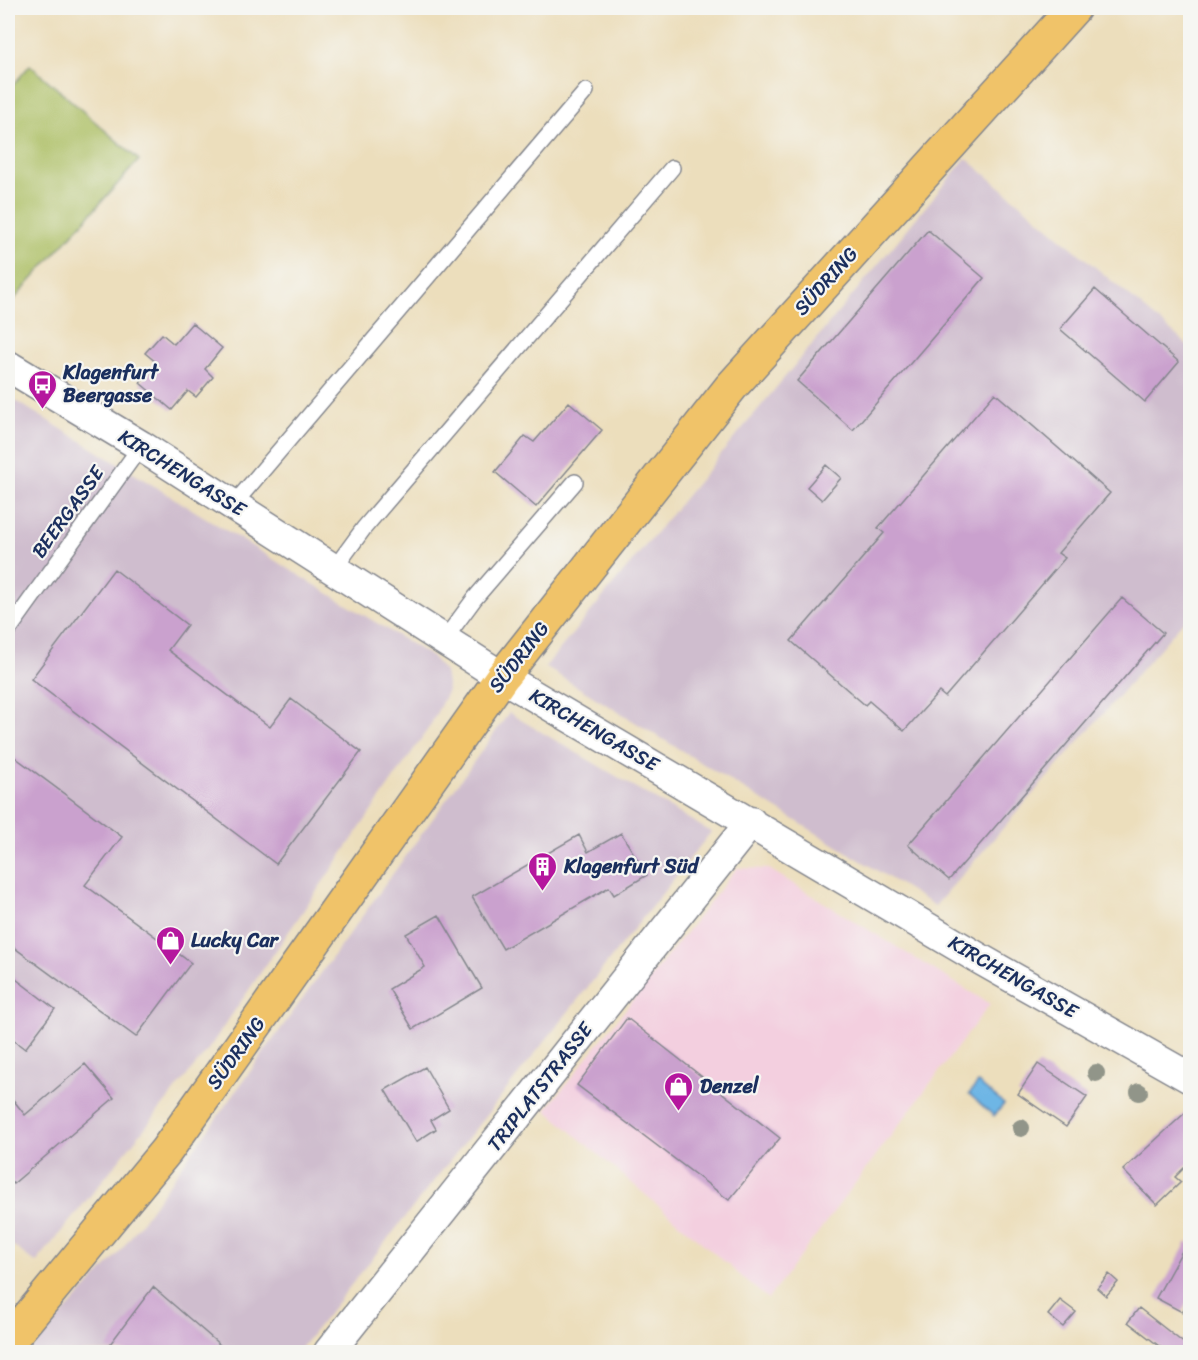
<svg xmlns="http://www.w3.org/2000/svg" width="1198" height="1360" viewBox="0 0 1198 1360" font-family="Sriracha,sans-serif">
	<rect width="100%" height="100%" fill="#f6f6f2"/>
	<filter id="ink" filterUnits="userSpaceOnUse"><feTurbulence type="fractalNoise" baseFrequency=".0167" numOctaves="2"/><feDisplacementMap in="SourceGraphic" scale="12" xChannelSelector="R" yChannelSelector="G"/><feConvolveMatrix kernelMatrix="1 2 1 2 8 2 1 2 1" color-interpolation-filters="sRGB"/></filter>
	<filter id="wash" filterUnits="userSpaceOnUse"><feTurbulence type="fractalNoise" baseFrequency=".008" numOctaves="4" result="noise"/><feDisplacementMap in="SourceGraphic" scale="24" xChannelSelector="R" yChannelSelector="G"/><feGaussianBlur stdDeviation="1.35" result="paint"/><feColorMatrix in="noise" values="0 0 0 0 0 0 0 0 0 0 0 0 0 0 0 0 0 1.4 0 .05"/><feComposite in="paint" operator="in"/></filter>
	<g filter="url(#wash)">
		<rect width="100%" height="100%" fill="#ecdebc"/>
		<path fill="#f3cfdf" d="M 737,868 L 769,869 L 990,1004 L 768,1299 L 546,1110 Z"/>
		<path fill="#cfbdce" d="M 966,158 L 1190,347 L 1190,614 L 935,906 L 545,667 Z
			M 8,396 L 432,657 L 445,672 L 448,690 L 430,726 L 207,1051 L 36,1263 L 8,1242 Z
			M 509,713 L 711,832 L 298,1352 L 29,1352 L 119,1253 Z"/>
		<path fill="#aabd61" stroke="#627660" stroke-width="1.5" d="M 30,65 L 139,160 L 8,306 L 8,91 Z"/>
		<path fill="#6eb6e5" stroke="#4472a2" stroke-width="1.5" d="M 978,1083 L 1004,1104 L 994,1116 L 969,1094 Z"/>
		<g id="blocks">
			<path fill="#caa1ce" d="M 928,230 L 984,278 L 853,430 L 797,381 Z
				M 1095,289 L 1179,362 L 1145,402 L 1060,329 Z
				M 192,323 L 222,348 L 205,369 L 213,377 L 196,397 L 188,391 L 172,410 L 140,383 L 157,363 L 145,353 L 162,334 L 174,344 Z
				M 995,393 L 1110,493 L 1058,553 L 1065,558 L 945,697 L 939,692 L 904,731 L 869,701 L 865,705 L 791,641 L 884,533 L 878,528 Z
				M 569,402 L 602,430 L 536,507 L 495,472 L 525,436 L 534,442 Z
				M 826,465 L 841,478 L 822,500 L 807,487 Z
				M 114,569 L 187,625 L 168,650 L 270,727 L 291,699 L 361,752 L 276,864 L 31,679 Z
				M 1122,598 L 1163,633 L 949,880 L 908,845 Z
				M 8,752 L 122,837 L 85,885 L 191,963 L 136,1037 L 8,943 Z
				M 621,833 L 647,875 L 614,895 L 609,887 L 503,949 L 472,897 L 579,835 L 588,852 Z
				M 439,915 L 482,988 L 413,1029 L 389,989 L 425,967 L 406,934 Z
				M 8,973 L 55,1009 L 25,1049 L 8,1036 Z
				M 627,1018 L 780,1138 L 729,1200 L 577,1085 Z
				M 85,1064 L 114,1098 L 13,1184 L 8,1178 L 8,1107 L 14,1101 L 25,1115 Z
				M 1038,1064 L 1087,1097 L 1066,1127 L 1018,1094 Z
				M 425,1067 L 449,1109 L 431,1120 L 436,1129 L 416,1142 L 385,1090 Z
				M 1187,1111 L 1190,1115 L 1190,1162 L 1175,1177 L 1181,1182 L 1157,1205 L 1123,1170 Z
				M 1187,1242 L 1190,1244 L 1190,1298 L 1182,1312 L 1156,1298 Z
				M 1109,1274 L 1118,1282 L 1106,1296 L 1097,1288 Z
				M 153,1287 L 228,1352 L 113,1352 L 107,1348 Z
				M 1060,1300 L 1076,1312 L 1063,1327 L 1048,1315 Z
				M 1139,1308 L 1190,1348 L 1190,1352 L 1160,1352 L 1163,1349 L 1128,1322 Z"/>
		</g>
	</g>
	<g filter="url(#ink)">
		<use href="#blocks" fill-opacity="0" stroke="#84868d" stroke-width="1.5"/>
		<g fill="none" stroke-linecap="round" stroke-linejoin="round">
			<defs>
				<path id="lane" d="M 233,505 L 586,91
					M 334,569 L 364,528 L 672,168
					M 8,631 L 141,446
					M 444,640 L 475,598 L 575,482"/>
				<path id="street" d="M 8,366 L 141,446 L 502,677 L 980,959 L 1190,1078
					M 329,1352 L 751,822"/>
				<path id="primary" d="M 8,1342 L 166,1151 L 502,677 L 731,387 L 1074,8"/>
			</defs>
			<use href="#lane" stroke="#84868d" stroke-width="18"/>
			<use href="#street" stroke="#84868d" stroke-width="33"/>
			<use href="#primary" stroke="#84868d" stroke-width="36"/>
			<use href="#lane" stroke="#fff" stroke-width="15"/>
			<use href="#street" stroke="#fff" stroke-width="30"/>
			<use href="#primary" stroke="#f0c369" stroke-width="33"/>
		</g>
		<g fill="#919589">
			<circle cx="1096" cy="1073" r="9"/>
			<circle cx="1139" cy="1092" r="9"/>
			<circle cx="1021" cy="1128" r="9"/>
		</g>
	</g>
	<defs>
		<symbol id="bus-pin" viewBox="-11 -11 22 30"><path d="M0 17L-7.5 6A9.5 9.5 0 1 1 7.5 6Z" fill="#b5179e" stroke="#f6f6f2"/><path d="M-5-6H5V4H4V6H2V4H-2V6H-4V4H-5ZM-3.5-4V0h7V-4ZM-3.5 1.2v1.5H-2V1.2ZM2 1.2v1.5H3.5V1.2Z" fill="#fff"/></symbol>
		<symbol id="building-pin" viewBox="-11 -11 22 30"><path d="M0 17L-7.5 6A9.5 9.5 0 1 1 7.5 6Z" fill="#b5179e" stroke="#f6f6f2"/><path d="M-4-6H4V6H1V3H-1V6H-4ZM-2.5-4.3h1.7v1.8h-1.7ZM.8-4.3h1.7v1.8H.8ZM-2.5-1h1.7V.8h-1.7ZM.8-1h1.7V.8H.8Z" fill="#fff"/></symbol>
		<symbol id="shop-pin" viewBox="-11 -11 22 30"><path d="M0 17L-7.5 6A9.5 9.5 0 1 1 7.5 6Z" fill="#b5179e" stroke="#f6f6f2"/><path d="M-5-2.5h2.3a2.7 3.5 0 0 1 5.4 0H5L5.5 6h-11ZM-1.5-2.5h3a1.5 2.3 0 0 0-3 0Z" fill="#fff"/></symbol>
	</defs>
	<g fill-rule="evenodd">
		<use href="#bus-pin" x="26" y="368" width="33" height="45"/>
		<use href="#building-pin" x="526" y="850" width="33" height="45"/>
		<use href="#shop-pin" x="154" y="924" width="33" height="45"/>
		<use href="#shop-pin" x="662" y="1070" width="33" height="45"/>
	</g>
	<g text-anchor="middle" dominant-baseline="central" stroke-width="4.5" stroke-linejoin="round" paint-order="stroke">
		<g font-size="20" fill="#1b2f5e" stroke="#f6f6f2">
			<text transform="translate(826 281) rotate(-48)">SÜDRING</text>
			<text transform="translate(182 473) rotate(32)">KIRCHENGASSE</text>
			<text transform="translate(68 512) rotate(-54)">BEERGASSE</text>
			<text transform="translate(519 657) rotate(-52)">SÜDRING</text>
			<text transform="translate(594 730) rotate(30)">KIRCHENGASSE</text>
			<text transform="translate(1013 977) rotate(30)">KIRCHENGASSE</text>
			<text transform="translate(236 1053) rotate(-54)">SÜDRING</text>
			<text transform="translate(540 1087) rotate(-52)">TRIPLATSTRASSE</text>
		</g>
		<g font-size="20" font-weight="bold" fill="#1b2f5e" stroke="#f6f6f2" text-anchor="start">
			<text x="63" y="372">Klagenfurt<tspan x="63" dy="23">Beergasse</tspan></text>
			<text x="564" y="866">Klagenfurt Süd</text>
			<text x="191" y="940">Lucky Car</text>
			<text x="700" y="1086">Denzel</text>
		</g>
	</g>
	<rect width="1198" height="1360" fill="none" stroke="#f6f6f2" stroke-width="30"/>
</svg>
